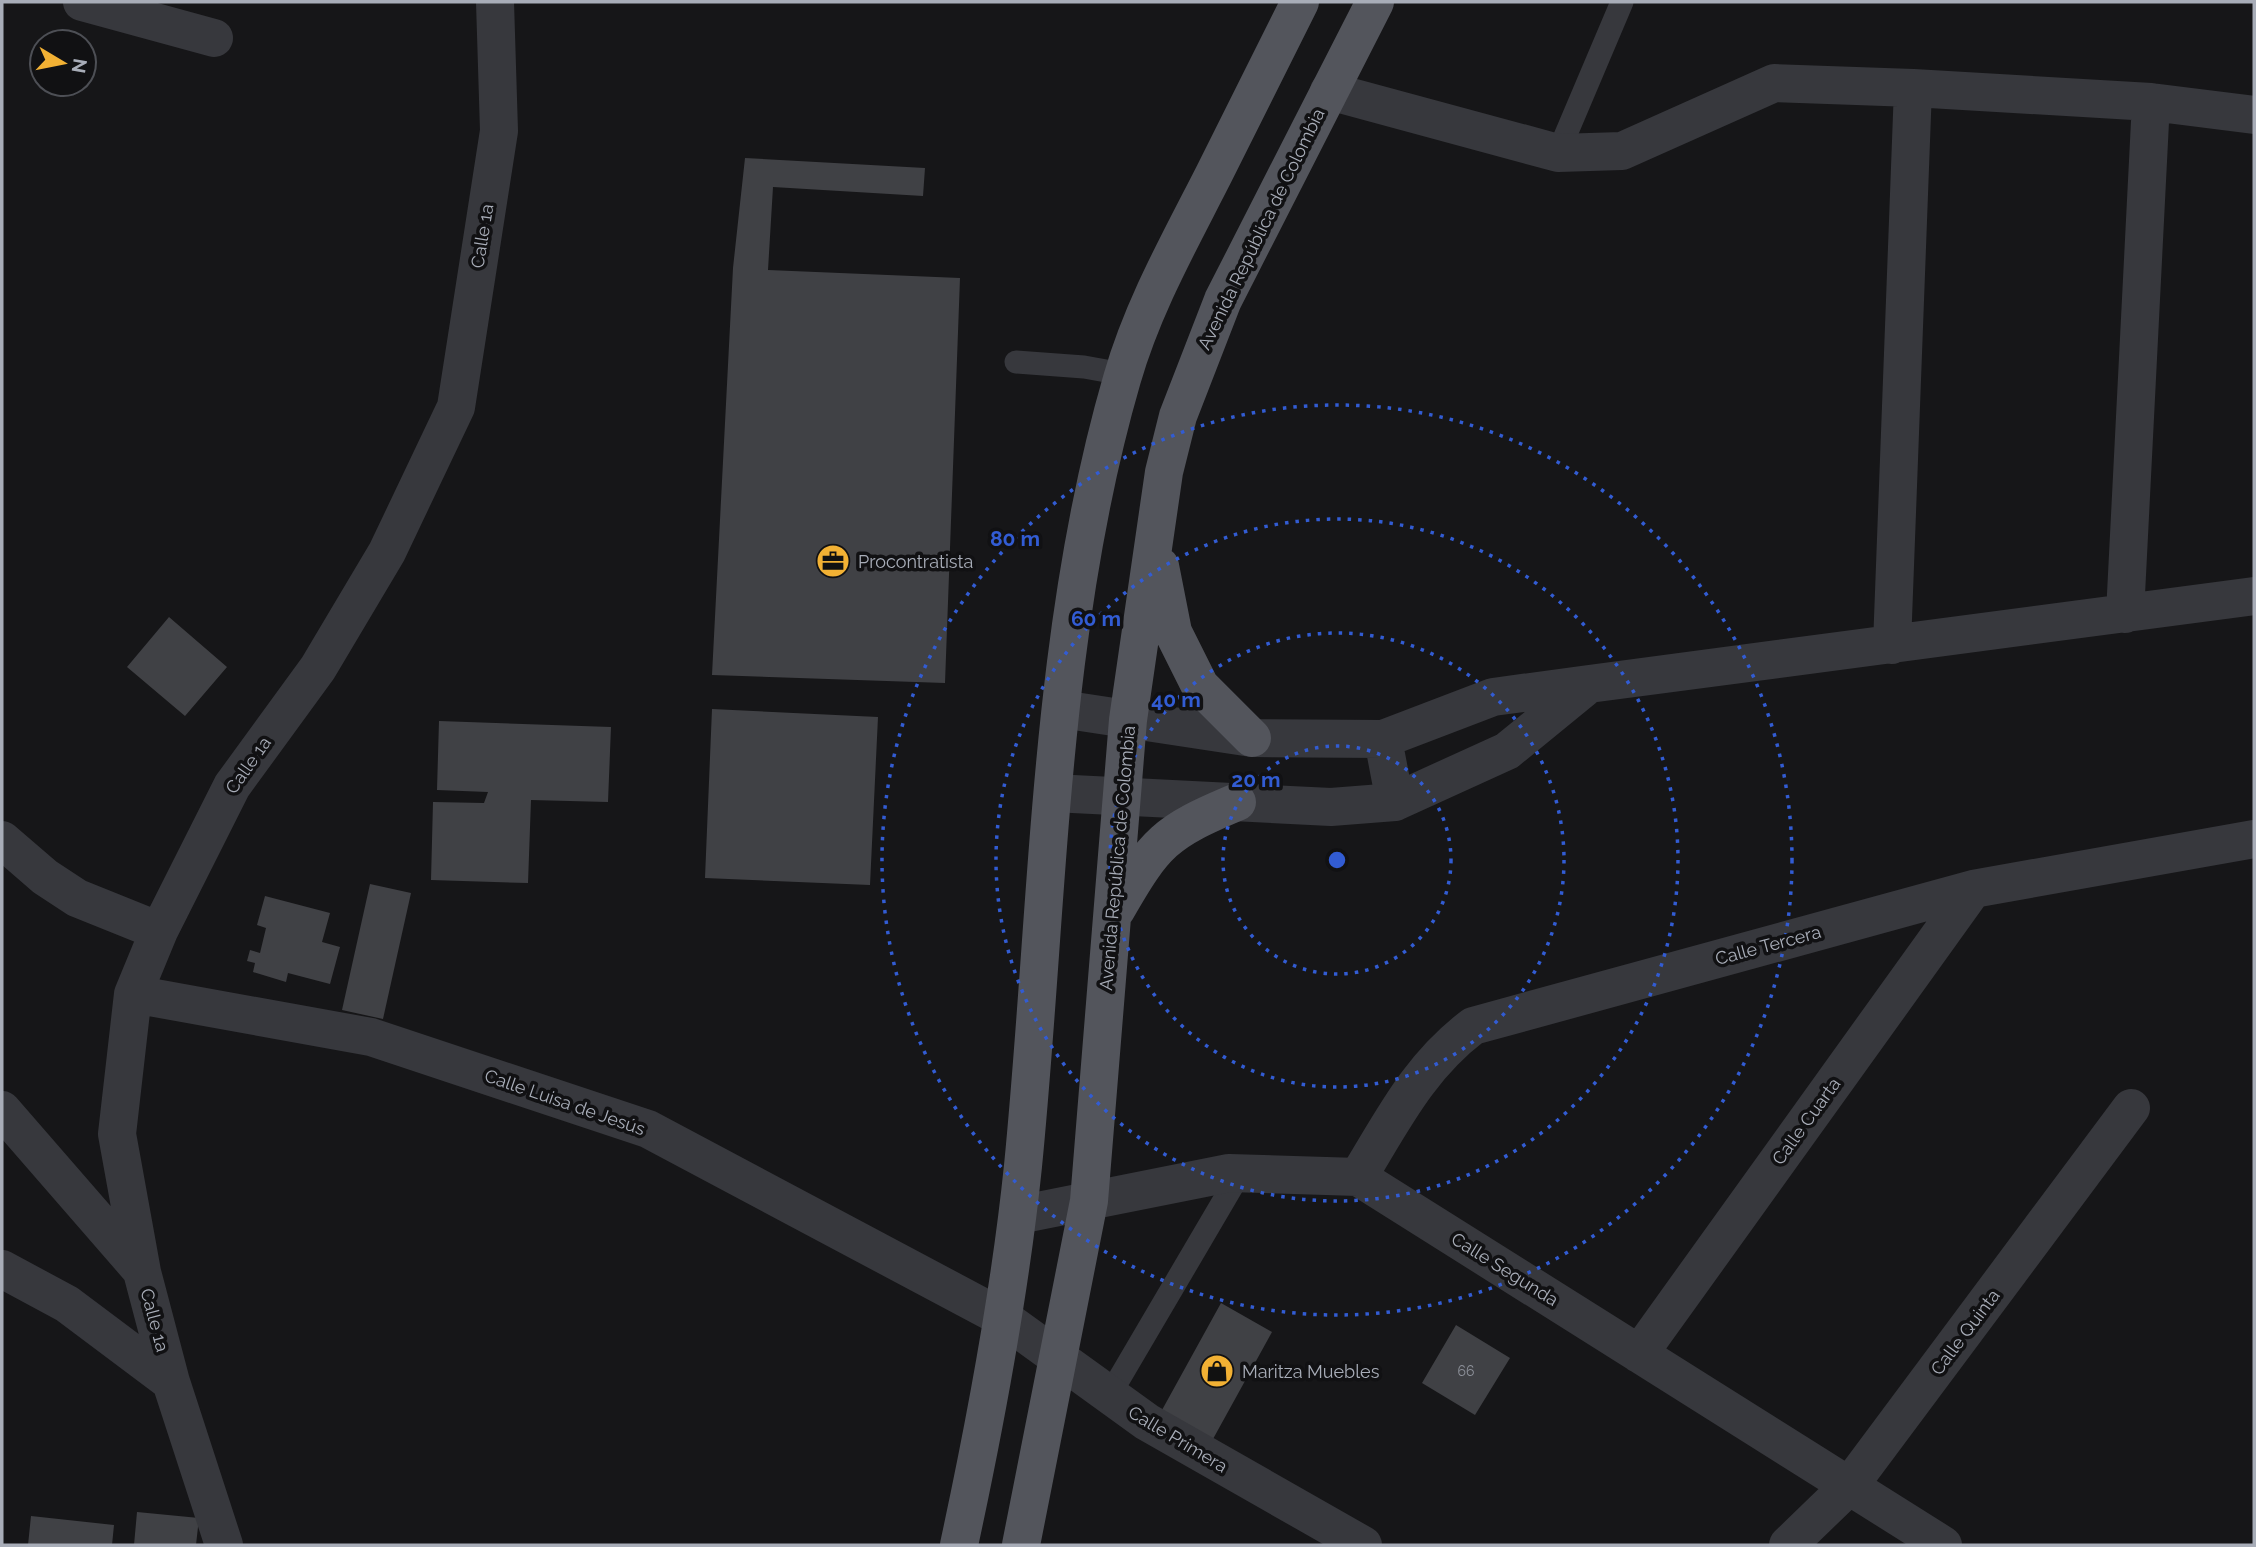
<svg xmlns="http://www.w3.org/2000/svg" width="2256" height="1547" viewBox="0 0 2256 1547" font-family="Raleway,sans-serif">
	<rect width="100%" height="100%" fill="#161618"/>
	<path fill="#404145" d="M 745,158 L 925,168 L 923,196 L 773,187 L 768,270 L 960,278 L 945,683 L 712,675 L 733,268 Z
		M 169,617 L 227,667 L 185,716 L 127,667 Z
		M 712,709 L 878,717 L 870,885 L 705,878 Z
		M 439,721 L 611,727 L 608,802 L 531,800 L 528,883 L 431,880 L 433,802 L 484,803 L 488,792 L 437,790 Z
		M 370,884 L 411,893 L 383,1019 L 342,1010 Z
		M 265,896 L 330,913 L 322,942 L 340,947 L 330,984 L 288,973 L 286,982 L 253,972 L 255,963 L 247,961 L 250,950 L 260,953 L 266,928 L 257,925 Z
		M 1221,1303 L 1272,1332 L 1213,1439 L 1162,1410 Z
		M 1456,1325 L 1510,1358 L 1475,1415 L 1422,1383 Z
		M 137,1512 L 199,1518 L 196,1545 L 134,1545 Z
		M 31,1516 L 114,1525 L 112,1545 L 28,1545 Z"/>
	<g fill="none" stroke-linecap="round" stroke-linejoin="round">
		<path stroke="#37383d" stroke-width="23" d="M 1558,153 L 1622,2
			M 1016,362 L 1084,367 L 1123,374
			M 1109,1396 L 1240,1173"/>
		<path stroke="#37383d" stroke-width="38" d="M 82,2 L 214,38
			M 1329,91 L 1558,153 L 1622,151 L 1774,83 L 1913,88
			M 2125,614 L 2151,102
			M 1892,645 L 1913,88 L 2151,102 L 2254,115
			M 1589,684 L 2254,596
			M 1383,739 L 1395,802
			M 1053,793 L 1331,807 L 1395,802 L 1507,751 L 1589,684 L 1493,697 L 1383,739 L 1252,738 L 1061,709
			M 2,840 L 45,877 L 77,898 L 159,931
			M 133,994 L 371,1037 L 648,1129 L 1003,1318 L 1147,1422 L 1363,1545
			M 2,1110 L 141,1270
			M 1358,1177 C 1393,1120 1418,1068 1473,1026 L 1973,889 L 2254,839
			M 1018,1215 L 1229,1173 L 1358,1177 L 1943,1545
			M 2,1269 L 67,1304 L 171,1382
			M 1639,1354 L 1973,889
			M 224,1545 L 171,1382 L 142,1272 L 117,1134 L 133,994 L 159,931 L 232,786 L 318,668 L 387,552 L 456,407 L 499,131 L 495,2
			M 1788,1545 L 1850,1485 L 2131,1108"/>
		<path stroke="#53555c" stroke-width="38" d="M 1160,566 L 1173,632 L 1200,686 L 1252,738
			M 1116,910 C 1155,842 1165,832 1237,802
			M 959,1545 C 986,1420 1010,1293 1023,1166 C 1049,904 1048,633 1122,379 C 1143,306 1180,241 1214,174 C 1243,117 1271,59 1300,2
			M 1021,1545 L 1089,1201 L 1128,720 L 1164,472 L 1178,416 L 1223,300 L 1375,2"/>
	</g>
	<g fill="none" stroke="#325cd3" stroke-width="3.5" stroke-dasharray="3.5 7">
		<circle cx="1337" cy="860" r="114"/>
		<circle cx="1337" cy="860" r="227"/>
		<circle cx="1337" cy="860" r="341"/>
		<circle cx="1337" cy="860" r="455"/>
	</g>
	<defs>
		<symbol id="office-disc" viewBox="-11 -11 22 22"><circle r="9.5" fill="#f2b134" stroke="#111113"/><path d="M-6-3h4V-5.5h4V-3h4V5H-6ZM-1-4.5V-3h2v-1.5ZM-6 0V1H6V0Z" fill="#111"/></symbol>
		<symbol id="shop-disc" viewBox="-11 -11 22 22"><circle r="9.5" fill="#f2b134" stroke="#111113"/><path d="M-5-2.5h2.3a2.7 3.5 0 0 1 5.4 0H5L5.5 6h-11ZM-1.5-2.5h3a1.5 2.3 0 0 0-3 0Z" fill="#111"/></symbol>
	</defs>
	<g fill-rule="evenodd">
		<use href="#office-disc" x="814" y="542" width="38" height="38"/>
		<use href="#shop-disc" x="1198" y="1352" width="38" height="38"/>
	</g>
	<g text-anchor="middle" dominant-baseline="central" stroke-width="7" stroke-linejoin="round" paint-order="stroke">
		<g font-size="14" fill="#8e929b">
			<text x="1466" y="1371">66</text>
		</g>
		<g font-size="18" fill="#a8adb8" stroke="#111113">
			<text transform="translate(1261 229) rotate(-64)">Avenida República de Colombia</text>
			<text transform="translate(482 236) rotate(-81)">Calle 1a</text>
			<text transform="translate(248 765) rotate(-55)">Calle 1a</text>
			<text transform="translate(1117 858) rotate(-85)">Avenida República de Colombia</text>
			<text transform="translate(1768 945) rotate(-15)">Calle Tercera</text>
			<text transform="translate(565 1102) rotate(19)">Calle Luisa de Jesús</text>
			<text transform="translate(1806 1121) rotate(-54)">Calle Cuarta</text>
			<text transform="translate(1505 1269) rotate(32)">Calle Segunda</text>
			<text transform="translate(155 1320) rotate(75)">Calle 1a</text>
			<text transform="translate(1965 1332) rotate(-53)">Calle Quinta</text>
			<text transform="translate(1178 1439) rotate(31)">Calle Primera</text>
		</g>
		<g font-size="18" fill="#a8adb8" stroke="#111113" text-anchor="start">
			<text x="858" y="561">Procontratista</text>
			<text x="1242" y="1371">Maritza Muebles</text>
		</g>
	</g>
	<circle cx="1337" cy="860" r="10" fill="#325cd3" stroke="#111113" stroke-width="3.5"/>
	<g font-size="21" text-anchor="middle" font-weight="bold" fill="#325cd3" stroke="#111113" stroke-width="7" stroke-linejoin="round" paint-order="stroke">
		<text x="1015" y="546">80 m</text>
		<text x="1096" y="626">60 m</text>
		<text x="1176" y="707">40 m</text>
		<text x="1256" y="787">20 m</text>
	</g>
	<rect width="2256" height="1547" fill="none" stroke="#a8adb8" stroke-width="7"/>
	<g transform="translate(63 63) rotate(100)"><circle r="33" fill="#111113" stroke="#4d4f55" stroke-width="2"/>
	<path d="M0-5L12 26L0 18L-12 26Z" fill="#f2b134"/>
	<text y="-10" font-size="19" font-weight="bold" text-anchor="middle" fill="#a8adb8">N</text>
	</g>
</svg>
